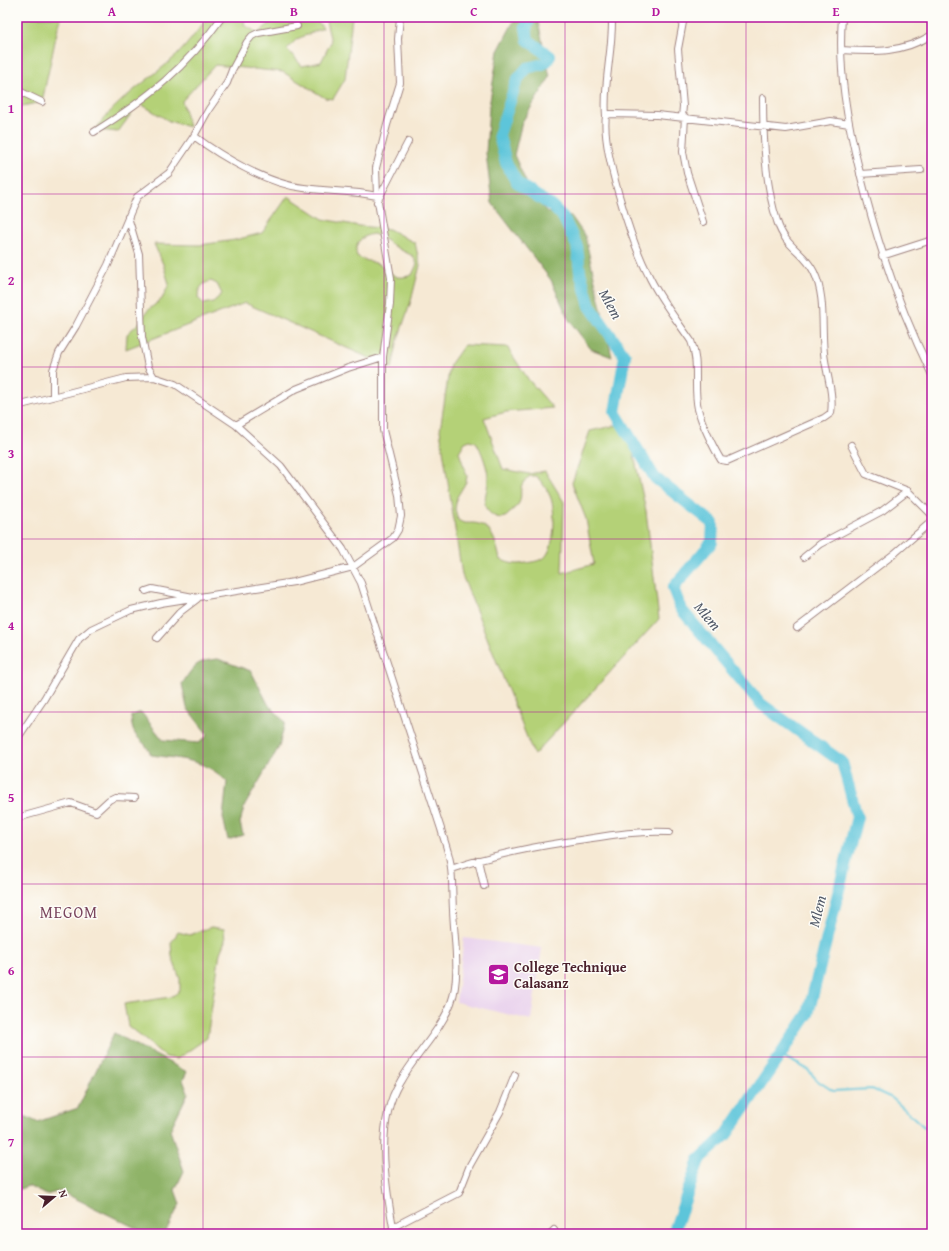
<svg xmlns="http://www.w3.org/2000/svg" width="949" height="1251" viewBox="0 0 949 1251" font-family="'Gentium Book Plus',serif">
	<rect width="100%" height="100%" fill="#fdfcf7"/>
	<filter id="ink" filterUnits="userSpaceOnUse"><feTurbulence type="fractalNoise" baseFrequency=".025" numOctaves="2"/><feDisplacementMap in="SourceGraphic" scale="8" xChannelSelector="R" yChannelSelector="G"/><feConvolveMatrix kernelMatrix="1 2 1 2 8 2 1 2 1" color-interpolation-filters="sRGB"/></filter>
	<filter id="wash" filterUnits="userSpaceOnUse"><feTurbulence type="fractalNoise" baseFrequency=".012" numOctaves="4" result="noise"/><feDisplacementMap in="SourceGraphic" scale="16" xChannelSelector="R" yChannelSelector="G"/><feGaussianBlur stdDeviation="0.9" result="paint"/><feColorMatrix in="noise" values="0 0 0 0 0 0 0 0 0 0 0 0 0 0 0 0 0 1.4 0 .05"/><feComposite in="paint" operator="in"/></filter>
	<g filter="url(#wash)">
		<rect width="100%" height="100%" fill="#f6e9d4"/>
		<path fill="#e9d2ed" d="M 464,938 L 542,948 L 531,1020 L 456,1002 Z"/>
		<path fill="#b4d177" stroke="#7f7851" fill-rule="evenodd" d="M 17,17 L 62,17 L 58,27 L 42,102 L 17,107 L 17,94 L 19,91 L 17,78 Z
			M 208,17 L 245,17 L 244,25 L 258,33 L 278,17 L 314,17 L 323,28 L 297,39 L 287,49 L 302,66 L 321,62 L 331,42 L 325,17 L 352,17 L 345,79 L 333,99 L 325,98 L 283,72 L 215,65 L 182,101 L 189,127 L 169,121 L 139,103 L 118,132 L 97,130 L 94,132 C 114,100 150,80 177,55 C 188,44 198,30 208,17 Z
			M 288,196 L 323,219 L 359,226 L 389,229 L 415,243 L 420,265 L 411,301 L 398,339 L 392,368 L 245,303 L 126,349 L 127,334 L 140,322 L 148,310 L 162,299 L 169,284 L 163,264 L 154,244 L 200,245 L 235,240 L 262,233 ZM 373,234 L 379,236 L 399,249 L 413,256 L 417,264 L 412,275 C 390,282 395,271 378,264 C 371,261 364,261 357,256 C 353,244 361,236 373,234 ZM 211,281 L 217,284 L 222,294 L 213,302 L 204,304 L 198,298 C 198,289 202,283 211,281 Z
			M 464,345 L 507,347 L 528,379 L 553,408 L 506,412 L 484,418 L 503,469 L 529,474 L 545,471 L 564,502 L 562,573 L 594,564 L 586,519 L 572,483 L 590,431 L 627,423 L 646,511 L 659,619 L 534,755 L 462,575 L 440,430 L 450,365 ZM 470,440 L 476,442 C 481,449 489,471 488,480 C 488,488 484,497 485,505 C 487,514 501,523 509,514 C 511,510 517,507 519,503 C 524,491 515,488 530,476 L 536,476 C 542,482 547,489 550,496 C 556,509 556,548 544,558 C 540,561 532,562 526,563 C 517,565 509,564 500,559 C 496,544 493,524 473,523 C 466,523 464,524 458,520 L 455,509 L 457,497 L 466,482 L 467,476 L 459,452 L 465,442 Z
			M 211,927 L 224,929 L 225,941 L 220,953 L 207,1038 L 177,1059 L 166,1057 L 128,1026 L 124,1004 L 171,997 L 180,991 L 180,979 L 172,957 L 171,943 L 178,932 L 190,935 Z"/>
		<path fill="#8fb368" stroke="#6c694a" d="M 516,17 L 537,17 L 550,77 L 522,122 L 514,155 L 531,193 L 547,212 L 571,216 L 585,236 L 612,357 L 591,349 L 569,320 L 551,280 L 492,203 L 486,153 L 489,107 L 498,51 Z
			M 218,659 L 251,671 L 268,704 L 285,722 L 279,747 L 244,807 L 240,823 L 243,835 L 228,840 L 223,817 L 227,782 C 206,759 180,759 151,755 C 143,735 132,743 131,716 L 141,712 L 163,740 L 199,743 L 208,735 L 187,708 L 182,684 C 194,666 195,661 218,659 Z
			M 114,1033 L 187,1072 L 183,1080 L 188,1093 L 170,1130 L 184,1171 L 175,1190 L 180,1204 L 166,1231 L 158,1234 L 148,1234 L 60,1191 L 46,1195 L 28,1186 L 17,1190 L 17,1113 L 37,1122 L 78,1108 Z"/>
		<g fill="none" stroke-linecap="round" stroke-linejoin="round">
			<path stroke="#5dc5da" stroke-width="2" d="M 780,1055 L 807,1069 L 818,1081 L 833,1091 L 872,1089 L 892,1098 L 923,1126 L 932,1130"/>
			<path stroke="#5dc5da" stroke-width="12" d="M 531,17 L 526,27 L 528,40 L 550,56 L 547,61 L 543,64 L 527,68 L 517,80 L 499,135 L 506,163 L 517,183 L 552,206 L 563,217 L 577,246 L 580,272 L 590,306 L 625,356 L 615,412 L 655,478 L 713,523 L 712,542 L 673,588 L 681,609 L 761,704 L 842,762 L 857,817 L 808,1014 L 727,1134 L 699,1160 L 673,1234"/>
		</g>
	</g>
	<g filter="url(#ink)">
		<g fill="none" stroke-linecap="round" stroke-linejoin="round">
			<defs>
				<path id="street" d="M 842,17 C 838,71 847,121 860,173 C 877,243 900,310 932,375
					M 842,50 C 877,52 901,53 932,35
					M 17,90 L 42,102
					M 763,98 C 763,137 765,185 777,221 C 785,248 804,251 814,272 C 826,297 821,326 824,353 C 826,373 834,393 831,413 L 824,418 L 727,461 L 721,460 C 714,449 701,422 698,409 C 693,386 700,363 691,341 C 676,319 659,298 648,274 C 632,243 601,149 606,116 L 610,114 L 657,115 L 786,129 L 831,121 L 849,124
					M 606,116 C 603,83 613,51 612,17
					M 682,117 L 683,106 L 678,49 L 684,17
					M 685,117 L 683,152 L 687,173 L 703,222
					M 94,132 C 147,99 186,68 222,17
					M 194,136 C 223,158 268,184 304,188 C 329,192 351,190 377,196
					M 860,174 L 921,170
					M 377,202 L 408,142
					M 128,217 L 139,254 L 142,337 L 148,367 L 154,377
					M 882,256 L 932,240
					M 53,396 L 53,370 L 59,353 L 76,326 L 108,265 L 137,197 L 169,173 L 194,136 L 209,109 L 227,83 L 232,70 L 247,42 L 252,36 L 258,33 L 297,26
					M 17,406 L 126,378 L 154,377 L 175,384 L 236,425 L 281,466 L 343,549 L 361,583 L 441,829 C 444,840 448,850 450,861 C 453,877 452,894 453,910 C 454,937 461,977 451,1003 C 440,1032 415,1055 400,1082 C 375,1122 385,1183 393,1227 L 391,1234
					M 236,425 L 296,389 L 348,368 L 383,357
					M 851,445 L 866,474 L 908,491 L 932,515
					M 804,557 L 820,544 L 882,511 L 908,491
					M 146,591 L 152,589 L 193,597
					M 797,628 L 894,554 L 932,521
					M 157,638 L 180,612 L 197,599
					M 17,739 L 44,699 L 79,639 L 91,629 L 131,610 L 161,603 L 294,582 L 353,567 L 393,538 L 398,530 L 401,516 L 399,495 L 383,430 L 383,357 L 390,304 L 391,278 L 377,196 L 376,168 L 387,125 L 400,83 L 398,39 L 400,17
					M 17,818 L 71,803 L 96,812 L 109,800 L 115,797 L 134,798
					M 478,860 L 484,886
					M 451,869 C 489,856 527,848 566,842 C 601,837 634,830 669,832
					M 393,1227 L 459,1193 L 470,1165 L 500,1112 L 515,1075
					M 550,1234 L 554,1230"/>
			</defs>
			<use href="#street" stroke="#a08480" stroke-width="8"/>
			<use href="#street" stroke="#fff" stroke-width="6"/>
		</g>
	</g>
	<path fill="none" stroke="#b5179e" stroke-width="1" stroke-opacity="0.55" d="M 203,17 L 203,1234M 384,17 L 384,1234M 565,17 L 565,1234M 746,17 L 746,1234M 17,194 L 932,194M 17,367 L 932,367M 17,539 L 932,539M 17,712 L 932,712M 17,884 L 932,884M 17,1057 L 932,1057"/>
	<defs>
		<symbol id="school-square" viewBox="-11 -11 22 22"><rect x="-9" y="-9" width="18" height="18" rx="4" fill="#b5179e" stroke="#fdfcf7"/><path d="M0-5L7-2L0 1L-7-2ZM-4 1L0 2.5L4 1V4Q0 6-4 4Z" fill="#fff"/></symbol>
	</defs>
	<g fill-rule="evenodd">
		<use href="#school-square" x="486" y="962" width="25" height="25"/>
	</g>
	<g text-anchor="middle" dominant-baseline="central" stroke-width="3" stroke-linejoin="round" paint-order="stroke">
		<g font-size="14" font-weight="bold" fill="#4a1f2b" stroke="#fdfcf7" text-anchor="start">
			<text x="514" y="967">College Technique<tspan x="514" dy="16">Calasanz</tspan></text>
		</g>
		<g font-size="15" font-style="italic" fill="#515968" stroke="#fdfcf7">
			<text transform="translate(611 304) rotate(61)">Mlem</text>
			<text transform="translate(708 616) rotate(50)">Mlem</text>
			<text transform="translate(817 911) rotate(-76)">Mlem</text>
		</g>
		<g font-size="16" letter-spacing="1" fill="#7b475f" stroke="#fdfcf7">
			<text x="69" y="912">MEGOM</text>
		</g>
	</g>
	<rect width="949" height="1251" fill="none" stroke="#fdfcf7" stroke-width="44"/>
	<g transform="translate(54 1197) rotate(71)" stroke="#fdfcf7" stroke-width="3" paint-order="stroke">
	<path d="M0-3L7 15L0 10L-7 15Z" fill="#4a1f2b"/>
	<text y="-6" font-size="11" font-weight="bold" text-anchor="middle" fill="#4a1f2b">N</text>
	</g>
	<rect x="22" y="22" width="905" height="1207" fill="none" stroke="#b5179e" stroke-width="1.5"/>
	<g font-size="13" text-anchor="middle" font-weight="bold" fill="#b5179e">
		<text x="112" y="16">A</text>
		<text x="294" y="16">B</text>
		<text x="474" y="16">C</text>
		<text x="656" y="16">D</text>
		<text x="836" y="16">E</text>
		<text x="11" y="113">1</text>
		<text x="11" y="285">2</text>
		<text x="11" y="458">3</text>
		<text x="11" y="630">4</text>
		<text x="11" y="802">5</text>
		<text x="11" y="975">6</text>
		<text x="11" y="1147">7</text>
	</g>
</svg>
